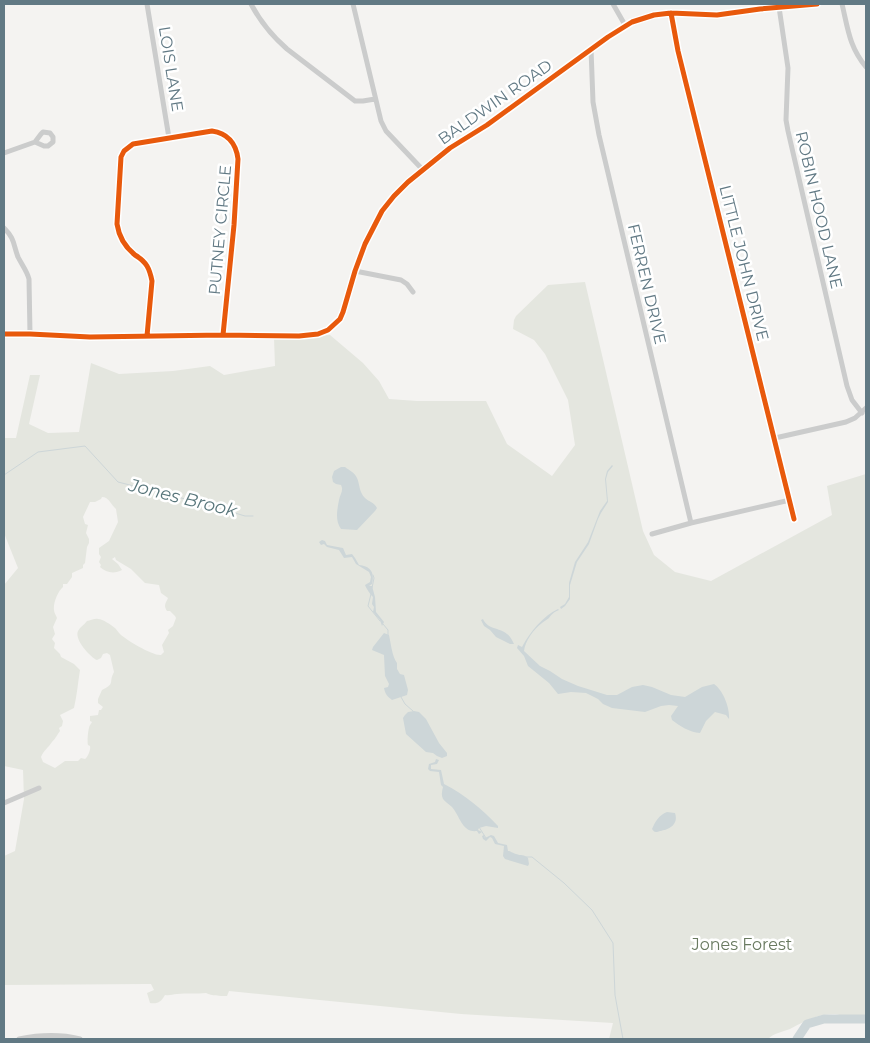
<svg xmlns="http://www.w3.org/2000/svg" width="870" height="1043" viewBox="0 0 870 1043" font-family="Montserrat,sans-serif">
	<rect width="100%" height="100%" fill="#f4f3f1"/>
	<path fill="#e4e6df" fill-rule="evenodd" d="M 585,282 L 643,531 L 654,555 L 675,572 L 711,581 L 832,515 L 827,486 L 866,474 L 866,1018 C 861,1017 856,1019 850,1019 C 845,1019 841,1014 835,1014 C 817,1014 805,1021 790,1029 C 782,1032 774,1033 768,1039 L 609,1039 L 613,1023 L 461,1014 L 229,991 L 227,996 C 220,996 212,996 206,993 C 197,994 187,993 177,994 C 172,994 170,996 165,995 C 161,1002 158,1004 150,1003 L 147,993 L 154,990 L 151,984 L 146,984 L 4,985 L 4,856 L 15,851 L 24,799 L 23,770 L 4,766 L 4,585 L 18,568 L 4,533 L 4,438 L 16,438 L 30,375 L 40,375 L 29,424 L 48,433 L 79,432 L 91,363 L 119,374 L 173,371 L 210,366 L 224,375 L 275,366 L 274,338 L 330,335 L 363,363 L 379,381 L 389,399 L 417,401 L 486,401 L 507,444 L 552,476 L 575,445 L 568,400 L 545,354 L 534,340 L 513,329 L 514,320 L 516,316 L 548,285 ZM 102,497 C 109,497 111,505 116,509 L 118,522 L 109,541 L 99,548 L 99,554 L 101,557 L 99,562 L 101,565 L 100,567 C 106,573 115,574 122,570 L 118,564 L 112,559 L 115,557 L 116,560 L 131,569 L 145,583 L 159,585 L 161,593 L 168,598 C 166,603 163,605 167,611 L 170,611 L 175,616 L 176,618 L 173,626 L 168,630 L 169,633 L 162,645 L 164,652 L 161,655 C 153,656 126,640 120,634 C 118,632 117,630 115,628 C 111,625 103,619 98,619 C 95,618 90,621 87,621 C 84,625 80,627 78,631 C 74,639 90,657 97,660 L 101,658 L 103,654 L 107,653 L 110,655 L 114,672 C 108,683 116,683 102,690 L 98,699 L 98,703 L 103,707 L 101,710 L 99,710 L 98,715 L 90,716 L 90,721 L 92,722 C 91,724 89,726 89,728 C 88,731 87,742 88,745 L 90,746 C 91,749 88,757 85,759 L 81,758 L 78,761 L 65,761 L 55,768 L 43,762 L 41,757 C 44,750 48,748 52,742 C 56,738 57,735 60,731 L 59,728 L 62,726 L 63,721 L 60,715 L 74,708 C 77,695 78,682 80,670 L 74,664 L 61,657 L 60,654 L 54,648 L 55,643 L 52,639 L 55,634 L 53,627 L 57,618 C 56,615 54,613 54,610 C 53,603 58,591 63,587 L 63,584 L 67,584 L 72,577 L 72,573 L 83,568 L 83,565 L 85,563 L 87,547 L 89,543 L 89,539 L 86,533 L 88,525 L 85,524 L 83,517 L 90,502 L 95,502 L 101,499 Z"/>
	<path fill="#cdd6d8" d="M 612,465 L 613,466 L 608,472 L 606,479 L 608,502 L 601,513 L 598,519 L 589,544 L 577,562 L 570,585 L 570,599 L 565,606 L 561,609 L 560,607 L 565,604 L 569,597 L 569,583 L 575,562 L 588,542 L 600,511 L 607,501 L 605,479 L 607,471 Z
		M 341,467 L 345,467 C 349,470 355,473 357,478 C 360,485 359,492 365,498 C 369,502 374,502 377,508 L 375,511 L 357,530 L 341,529 C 335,521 337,510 339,500 C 340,494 344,491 341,485 L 336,484 L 333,482 L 332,477 L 334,471 Z
		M 322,540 L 325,541 L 327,545 L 343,548 L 346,555 L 352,554 L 355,558 L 359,565 C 370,566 375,572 372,584 L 369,586 L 372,586 L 375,597 L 376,612 L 384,622 L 382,626 L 380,620 L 373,612 L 374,607 L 372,604 L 373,597 C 370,594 366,588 365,585 L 370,582 L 371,577 L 369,572 L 356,564 L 352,557 L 344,558 L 339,550 L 327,547 L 324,544 L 321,545 L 319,542 Z
		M 558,609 L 559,610 C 554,612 552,614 549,618 C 547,620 544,621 542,623 C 534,629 525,641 524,651 L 540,666 L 550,671 L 562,679 L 578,686 L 607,695 L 617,695 L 632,687 L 643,685 L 652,687 L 671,695 L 685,697 L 702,687 L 714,684 C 723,690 730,708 729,719 L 726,715 L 715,712 L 706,721 L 700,733 C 689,732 680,726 672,720 L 671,716 L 678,706 L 669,705 L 661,706 L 645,712 L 612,708 L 603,704 L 598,699 L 586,693 L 571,692 L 558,694 L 549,683 L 528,666 L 524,656 L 517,648 L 518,645 L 522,647 C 530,632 543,616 558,609 Z
		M 483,619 C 488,630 499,627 507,634 C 510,636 512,640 514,644 L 510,644 L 496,637 L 490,630 L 484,626 L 481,620 Z
		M 384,633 L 389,635 C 391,644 392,656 397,663 L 397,669 L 400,674 L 404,675 L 408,690 L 407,695 L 392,700 C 388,697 385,694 384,688 L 388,687 L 389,684 L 385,676 L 384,655 L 372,650 L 373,647 Z
		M 414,711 L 419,712 L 426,719 L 439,743 L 447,753 L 447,756 L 442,758 L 437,756 L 433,753 L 426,752 L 406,734 L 403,718 L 405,715 L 408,712 Z
		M 436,759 L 439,760 L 437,764 L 431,765 L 431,769 L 441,770 L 444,784 C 464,794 483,810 498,826 L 498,828 L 486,826 L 479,828 L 478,830 L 482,832 L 479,834 L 477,831 C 462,833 460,816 452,807 C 449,804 445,802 443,799 C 441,795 442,791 443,787 L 441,785 L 439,772 L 430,771 L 428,769 L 429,764 L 435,762 Z
		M 667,812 L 675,813 C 678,822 673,827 665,830 C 663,830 658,832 656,832 C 654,832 653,830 652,829 C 655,822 659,815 667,812 Z
		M 484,835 L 485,838 L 491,835 L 494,836 L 498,843 L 507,845 L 508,851 C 511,851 512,853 516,854 C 521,856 524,854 528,858 L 529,864 L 528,866 L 505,859 L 503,856 L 504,846 L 495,844 L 492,838 L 490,837 L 486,841 L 483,839 L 482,836 Z"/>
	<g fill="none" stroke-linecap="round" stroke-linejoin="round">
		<path stroke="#cdd6d8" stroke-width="1" d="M 4,475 L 38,452 L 85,446 L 118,482 L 217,507
			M 235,513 L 245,516 L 253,516
			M 372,588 L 374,578 L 373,575
			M 371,594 L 368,606 L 380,621
			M 383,624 L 388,630 L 388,635
			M 401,697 L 405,704 L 413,711
			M 479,827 L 486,838
			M 526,857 L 532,857 L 564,883 L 592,910 L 613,943 L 615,995 L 623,1039"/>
		<path stroke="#cdd6d8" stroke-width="9" d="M 797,1039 L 807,1024 L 824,1019 L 866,1019"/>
		<path stroke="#cbcccc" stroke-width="5" d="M 147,4 L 169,138
			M 251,4 C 260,21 272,36 287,49 L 355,101 L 363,101 L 375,99
			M 353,4 L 381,121 L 386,131 L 423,170
			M 613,4 L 625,25
			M 842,4 C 848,29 849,46 866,67
			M 779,7 L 788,68 L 786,120 L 788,131 L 847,386 L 852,400 L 862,413
			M 671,13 L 678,51 L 794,519
			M 591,49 L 593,102 L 599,135 L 691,523
			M 4,153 L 35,142 L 41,134 L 43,132 L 50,133 L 53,137 L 53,142 L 48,146 L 44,146 L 35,142
			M 4,228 C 15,239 13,244 18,257 C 22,265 27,271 29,279 L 30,334
			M 355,271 L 401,280 L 407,284 L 413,292
			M 147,336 L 152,281 C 151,276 150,271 147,266 C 144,261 140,258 135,255 C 125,247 119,237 117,224 L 121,157 L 124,151 L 133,144 L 212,131 C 227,133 236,143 238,159 L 234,225 L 223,335
			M 775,438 L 846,422 L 855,418 L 866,408
			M 652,534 L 691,523 L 790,500
			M 4,803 L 39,788
			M 19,1039 C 39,1035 60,1034 80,1039"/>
		<path stroke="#d1d4d5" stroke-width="7" d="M 4,334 L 30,334 L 90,337 L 223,335 L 299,336 L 318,334 L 328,330 L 340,319 L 343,312 L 355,271 L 365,244 L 382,211 L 394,196 L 408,182 L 450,148 L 487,125 L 608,37 L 632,22 L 654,15 L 671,13 L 717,15 L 760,9 L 817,4"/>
		<defs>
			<path id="cycleway" d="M 671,13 L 678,51 L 794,519
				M 4,334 L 30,334 L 90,337 L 223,335 L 299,336 L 318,334 L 328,330 L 340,319 L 343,312 L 355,271 L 365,244 L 382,211 L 394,196 L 408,182 L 450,148 L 487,125 L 608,37 L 632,22 L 654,15 L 671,13 L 717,15 L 760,9 L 817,4
				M 147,336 L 152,281 C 151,276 150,271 147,266 C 144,261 140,258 135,255 C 125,247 119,237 117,224 L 121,157 L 124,151 L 133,144 L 212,131 C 227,133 236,143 238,159 L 234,225 L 223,335"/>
		</defs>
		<use href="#cycleway" stroke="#fff" stroke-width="8"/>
		<use href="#cycleway" stroke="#e8590c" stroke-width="5"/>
	</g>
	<g text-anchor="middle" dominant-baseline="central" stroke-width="5" stroke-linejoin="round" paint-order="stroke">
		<g font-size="16" fill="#617984" stroke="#fff">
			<text transform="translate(171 69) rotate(81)">LOIS LANE</text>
			<text transform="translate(495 102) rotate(-35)">BALDWIN ROAD</text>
			<text transform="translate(819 210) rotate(77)">ROBIN HOOD LANE</text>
			<text transform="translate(220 230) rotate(-85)">PUTNEY CIRCLE</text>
			<text transform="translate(744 263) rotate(76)">LITTLE JOHN DRIVE</text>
			<text transform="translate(647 284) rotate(77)">FERREN DRIVE</text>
		</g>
		<g font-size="16" fill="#697a60" stroke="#fff">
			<text x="742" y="944">Jones Forest</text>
		</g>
		<g font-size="18" font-style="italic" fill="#58767b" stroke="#fff">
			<text transform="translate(183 498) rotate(14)">Jones Brook</text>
		</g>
	</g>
	<rect width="870" height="1043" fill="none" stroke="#617984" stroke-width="10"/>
</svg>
